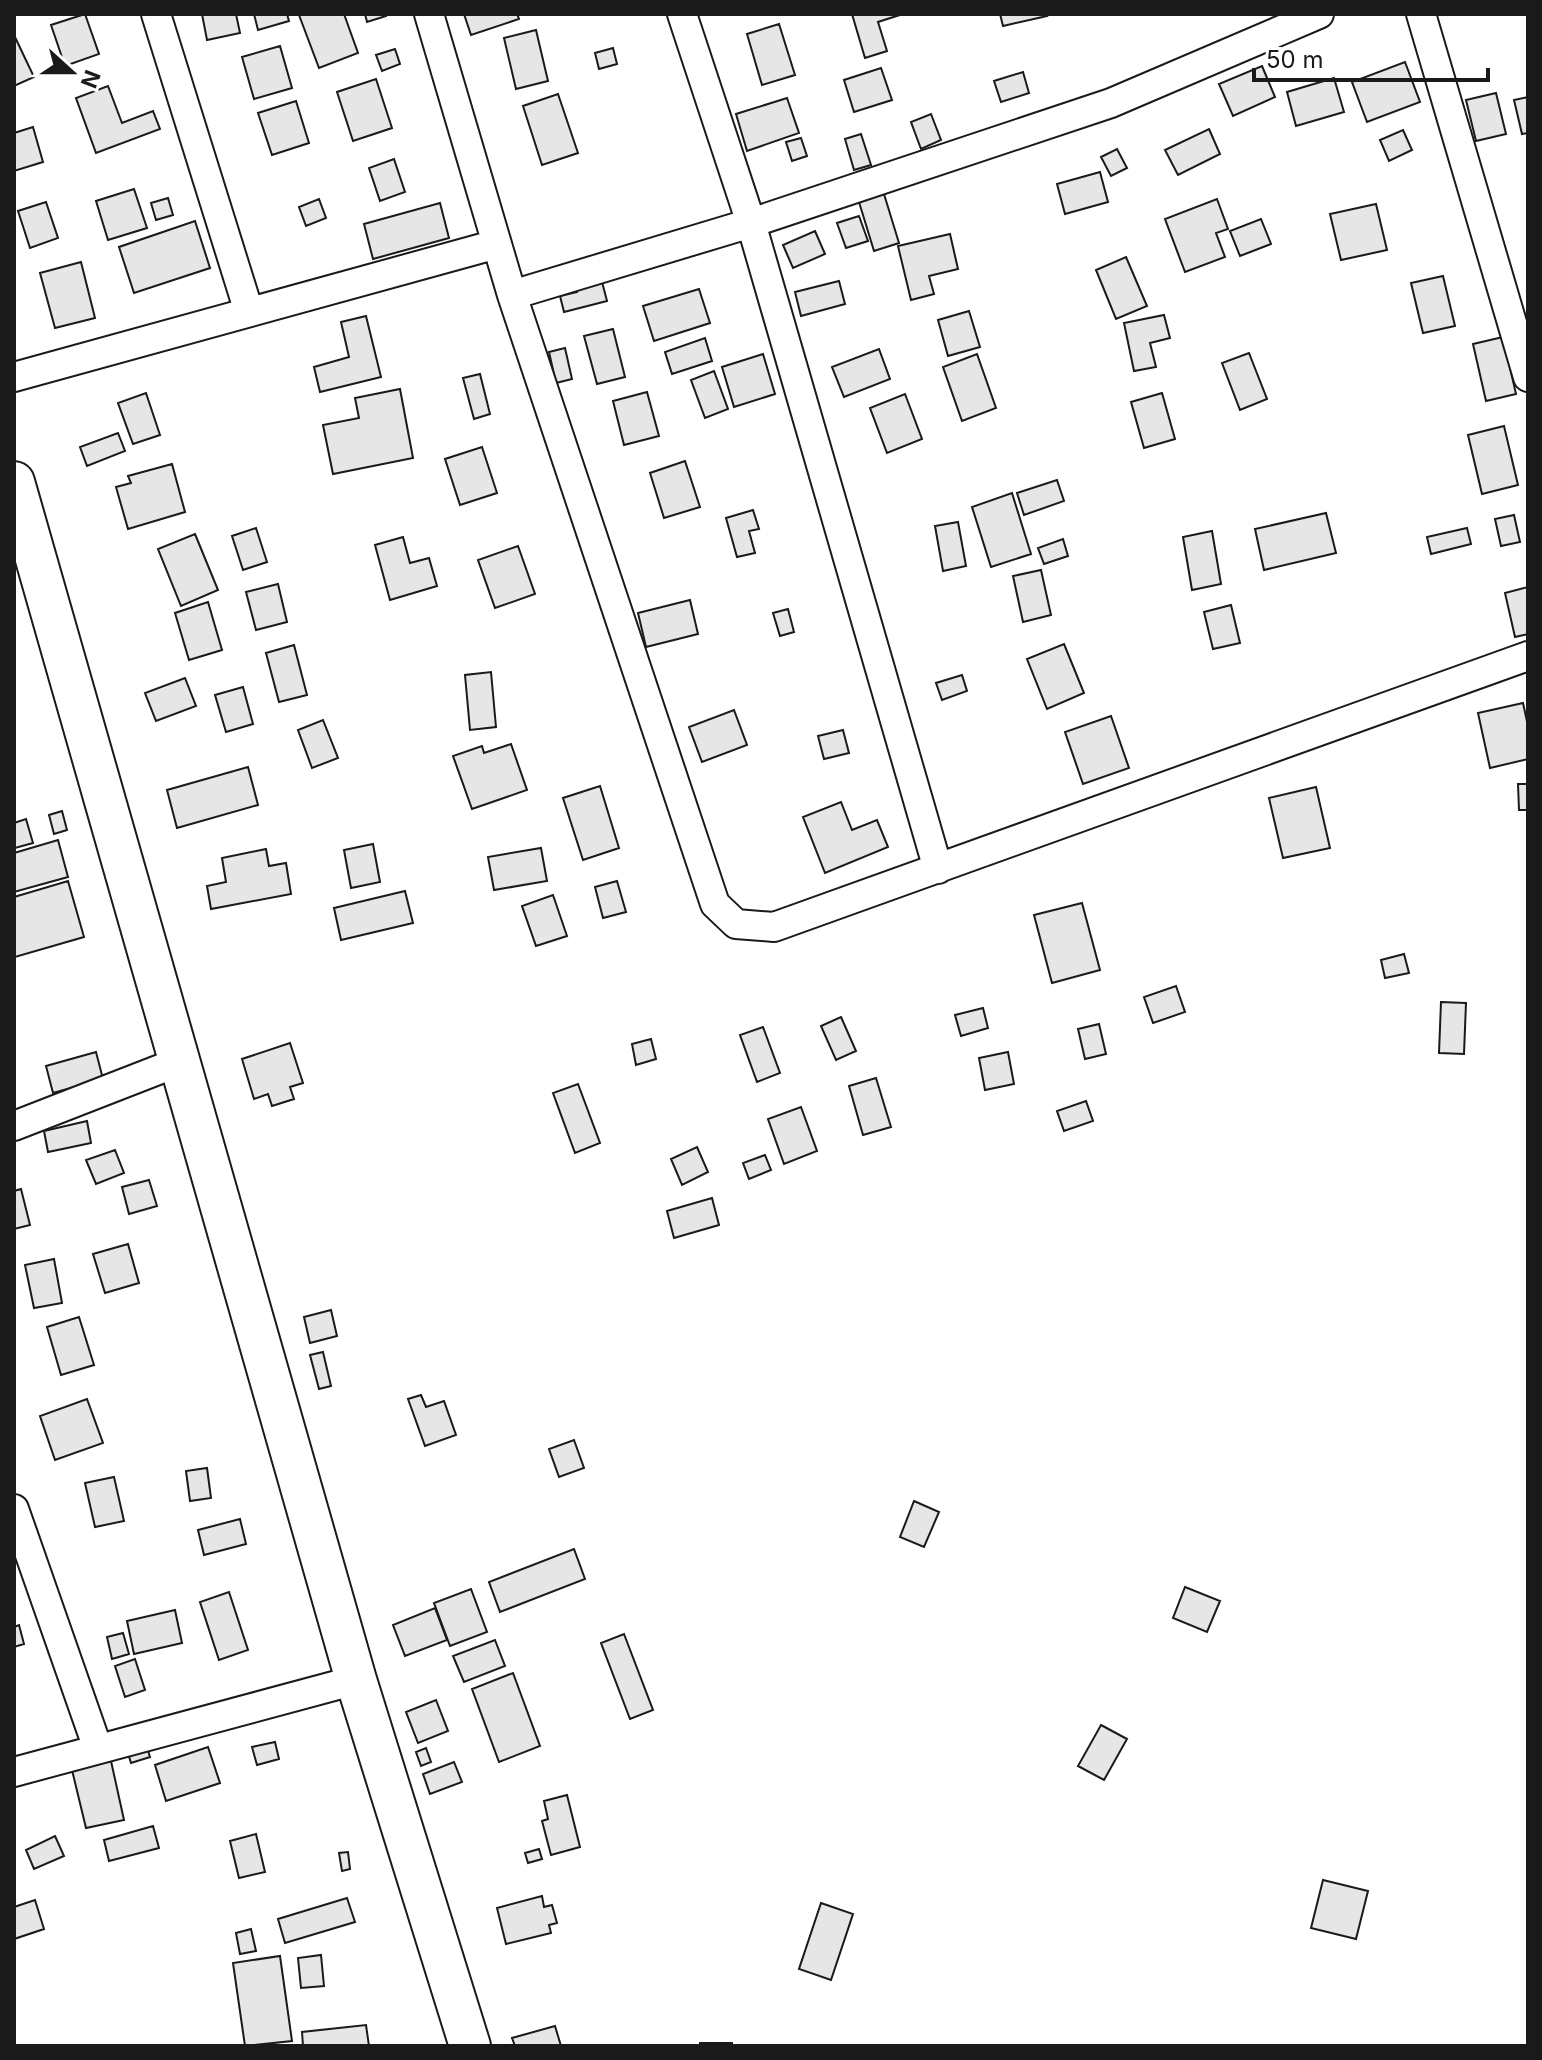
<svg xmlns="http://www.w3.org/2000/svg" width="1542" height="2060" viewBox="0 0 1542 2060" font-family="Inter,sans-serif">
	<rect width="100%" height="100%" fill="#fff"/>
	<path fill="#e6e6e6" stroke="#1a1a1a" stroke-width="2" d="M 85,14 L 99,54 L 65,66 L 51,25 Z
		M 202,14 L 236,14 L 240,33 L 207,40 Z
		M 254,14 L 287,14 L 289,21 L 258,30 Z
		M 344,14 L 358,53 L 319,68 L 299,15 Z
		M 365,14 L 386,14 L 386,16 L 367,22 Z
		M 464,14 L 517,14 L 519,19 L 471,35 Z
		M 852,14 L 903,14 L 878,22 L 887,51 L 865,58 Z
		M 1000,14 L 1046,14 L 1047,16 L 1003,26 Z
		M 779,24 L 795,75 L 762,85 L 747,34 Z
		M 536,30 L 548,81 L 516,89 L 504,38 Z
		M 14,35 L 34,77 L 14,86 Z
		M 280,46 L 292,88 L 254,99 L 242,57 Z
		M 613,48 L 617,64 L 599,69 L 595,53 Z
		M 395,49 L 400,64 L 382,71 L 376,55 Z
		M 1405,62 L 1420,102 L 1367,122 L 1352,82 Z
		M 1262,66 L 1275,97 L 1233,116 L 1219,84 Z
		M 881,68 L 892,100 L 854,112 L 844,80 Z
		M 1023,72 L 1029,93 L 1001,102 L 994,81 Z
		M 1334,78 L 1344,112 L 1296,126 L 1287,92 Z
		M 376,79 L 392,128 L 353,141 L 337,92 Z
		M 108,86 L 122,123 L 153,111 L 160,129 L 96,153 L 76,98 Z
		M 1496,93 L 1506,134 L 1476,141 L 1466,100 Z
		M 558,94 L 578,153 L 542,165 L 523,106 Z
		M 1528,97 L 1528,133 L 1522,134 L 1514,100 Z
		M 787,98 L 799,133 L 747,151 L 736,114 Z
		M 296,101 L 309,143 L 272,155 L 258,113 Z
		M 931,114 L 941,140 L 921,149 L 911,122 Z
		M 33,127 L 43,162 L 14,171 L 14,133 Z
		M 1209,129 L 1220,154 L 1178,175 L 1165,150 Z
		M 1403,130 L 1412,150 L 1389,161 L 1380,140 Z
		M 861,134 L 871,165 L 854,170 L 845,139 Z
		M 801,138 L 807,156 L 792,161 L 786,142 Z
		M 1117,149 L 1127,168 L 1111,176 L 1101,157 Z
		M 394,159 L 405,192 L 380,201 L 369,168 Z
		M 1100,172 L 1108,202 L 1065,214 L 1057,184 Z
		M 134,189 L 147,228 L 108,240 L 96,201 Z
		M 884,194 L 899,243 L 874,251 L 859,202 Z
		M 168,198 L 173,215 L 156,220 L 151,203 Z
		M 319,199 L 326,218 L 306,226 L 299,207 Z
		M 1217,199 L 1228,229 L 1216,233 L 1225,257 L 1185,272 L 1165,219 Z
		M 46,202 L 58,238 L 30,248 L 18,211 Z
		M 440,203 L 449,238 L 373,259 L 364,224 Z
		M 1376,204 L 1387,250 L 1341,260 L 1330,214 Z
		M 859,216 L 868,241 L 846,248 L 837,223 Z
		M 1261,219 L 1271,244 L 1240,256 L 1230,231 Z
		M 195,221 L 210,268 L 134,293 L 119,247 Z
		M 815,231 L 825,254 L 793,268 L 783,245 Z
		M 950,234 L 958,269 L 929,276 L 934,294 L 911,300 L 898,246 Z
		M 1126,257 L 1147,306 L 1116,319 L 1096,270 Z
		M 81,262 L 95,318 L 55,328 L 40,273 Z
		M 1443,276 L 1455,326 L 1423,333 L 1411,283 Z
		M 601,278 L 607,301 L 564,312 L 560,296 L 577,292 L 575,284 Z
		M 839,281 L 845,304 L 801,316 L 795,292 Z
		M 699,289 L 710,323 L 654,341 L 643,306 Z
		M 969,311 L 980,347 L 948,356 L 938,320 Z
		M 1164,315 L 1170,338 L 1150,343 L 1156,367 L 1134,371 L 1124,323 Z
		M 366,316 L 381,377 L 320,392 L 314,367 L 349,357 L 341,322 Z
		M 613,329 L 625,377 L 597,384 L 584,336 Z
		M 1503,337 L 1516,394 L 1486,401 L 1473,344 Z
		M 705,338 L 712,361 L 672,374 L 665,352 Z
		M 565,348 L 572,379 L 556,383 L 549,352 Z
		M 879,349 L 890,379 L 844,397 L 832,367 Z
		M 1249,353 L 1267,399 L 1240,410 L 1222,363 Z
		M 763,354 L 775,394 L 734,407 L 722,367 Z
		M 977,354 L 996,408 L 962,421 L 943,367 Z
		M 714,371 L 728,409 L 705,418 L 691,380 Z
		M 480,374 L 490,414 L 474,419 L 463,378 Z
		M 400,389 L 413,458 L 333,474 L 323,425 L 359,418 L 355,398 Z
		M 647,392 L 659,436 L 624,445 L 613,401 Z
		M 146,393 L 160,435 L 133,444 L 118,403 Z
		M 1162,393 L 1175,439 L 1144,448 L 1131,402 Z
		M 905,394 L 922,439 L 887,453 L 870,408 Z
		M 1504,426 L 1518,485 L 1482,494 L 1468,435 Z
		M 118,433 L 125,451 L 87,466 L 80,447 Z
		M 482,447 L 497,493 L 460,505 L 445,459 Z
		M 685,461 L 700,507 L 664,518 L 650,473 Z
		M 172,464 L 185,512 L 128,529 L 116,487 L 131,483 L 128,476 Z
		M 1057,480 L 1064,501 L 1024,515 L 1017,493 Z
		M 1012,493 L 1031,554 L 991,567 L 972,507 Z
		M 753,510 L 759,529 L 749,531 L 755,553 L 737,557 L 726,518 Z
		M 1326,513 L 1336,553 L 1264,570 L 1255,529 Z
		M 1514,515 L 1520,542 L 1501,546 L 1495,519 Z
		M 958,522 L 966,566 L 943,571 L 935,526 Z
		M 256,528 L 267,562 L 243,570 L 232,536 Z
		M 1467,528 L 1471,544 L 1431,554 L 1427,537 Z
		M 1212,531 L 1221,584 L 1192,590 L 1183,537 Z
		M 195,534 L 218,590 L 181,606 L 158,549 Z
		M 403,537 L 410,563 L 429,558 L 437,586 L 390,600 L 375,545 Z
		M 1063,539 L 1068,556 L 1044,564 L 1038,548 Z
		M 518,546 L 535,594 L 495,608 L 478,560 Z
		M 1041,570 L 1051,615 L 1023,622 L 1013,576 Z
		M 278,584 L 287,622 L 256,630 L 246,592 Z
		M 1528,587 L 1528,634 L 1515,637 L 1505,593 Z
		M 690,600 L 698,634 L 646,647 L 638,613 Z
		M 208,602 L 222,650 L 189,660 L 175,613 Z
		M 1231,605 L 1240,643 L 1213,649 L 1204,612 Z
		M 788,609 L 794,632 L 780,636 L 773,613 Z
		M 1064,644 L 1084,693 L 1047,709 L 1027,659 Z
		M 294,645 L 307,695 L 279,702 L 266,653 Z
		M 491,672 L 496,727 L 470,730 L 465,675 Z
		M 962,675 L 967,691 L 942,700 L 936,683 Z
		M 185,678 L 196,706 L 156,721 L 145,693 Z
		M 243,687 L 253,724 L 226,732 L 215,695 Z
		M 1523,703 L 1528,726 L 1528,759 L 1490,768 L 1478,713 Z
		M 734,710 L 747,745 L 702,762 L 689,727 Z
		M 1111,716 L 1129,768 L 1083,784 L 1065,732 Z
		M 323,720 L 338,758 L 312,768 L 298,730 Z
		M 843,730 L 849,753 L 824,759 L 818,736 Z
		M 511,744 L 527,790 L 472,809 L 453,756 L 482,746 L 484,753 Z
		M 248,767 L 258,805 L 177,828 L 167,790 Z
		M 1518,784 L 1528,784 L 1528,810 L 1519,810 Z
		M 600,786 L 619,848 L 583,860 L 563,798 Z
		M 1316,787 L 1330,848 L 1283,858 L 1269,798 Z
		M 841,802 L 852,830 L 877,820 L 888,847 L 825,873 L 803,817 Z
		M 62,811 L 67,830 L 54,834 L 49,815 Z
		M 26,819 L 33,843 L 15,848 L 14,823 Z
		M 58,840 L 68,877 L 14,892 L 14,853 Z
		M 373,844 L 380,882 L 351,888 L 344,850 Z
		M 541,848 L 547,881 L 494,890 L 488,857 Z
		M 266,849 L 269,866 L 286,863 L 291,894 L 211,909 L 207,886 L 226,882 L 222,858 Z
		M 68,881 L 84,937 L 15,957 L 14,897 Z
		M 617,881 L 626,912 L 603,918 L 595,887 Z
		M 405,891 L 413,923 L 341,940 L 334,908 Z
		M 553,895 L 567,936 L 536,946 L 522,906 Z
		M 1082,903 L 1100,970 L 1052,983 L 1034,915 Z
		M 1404,954 L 1409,973 L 1385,978 L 1381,960 Z
		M 1176,986 L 1185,1012 L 1153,1023 L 1144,997 Z
		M 1441,1002 L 1466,1003 L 1464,1054 L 1439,1053 Z
		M 983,1008 L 988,1028 L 961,1036 L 955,1015 Z
		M 841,1017 L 856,1051 L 836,1060 L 821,1026 Z
		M 1099,1024 L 1106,1054 L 1085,1059 L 1078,1029 Z
		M 763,1027 L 780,1073 L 757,1082 L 740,1035 Z
		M 651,1039 L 656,1059 L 636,1065 L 632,1044 Z
		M 290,1043 L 303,1083 L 290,1087 L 294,1099 L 272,1106 L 268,1094 L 254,1099 L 242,1059 Z
		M 96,1052 L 103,1079 L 53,1093 L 46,1066 Z
		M 1008,1052 L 1014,1084 L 985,1090 L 979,1058 Z
		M 876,1078 L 891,1127 L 863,1135 L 849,1086 Z
		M 578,1084 L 600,1143 L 575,1153 L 553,1093 Z
		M 1086,1101 L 1093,1121 L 1064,1131 L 1057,1111 Z
		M 801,1107 L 817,1151 L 784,1164 L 768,1119 Z
		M 87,1121 L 91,1143 L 48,1152 L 44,1131 Z
		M 697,1147 L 708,1172 L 682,1185 L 671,1159 Z
		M 115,1150 L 124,1173 L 96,1184 L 86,1160 Z
		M 765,1155 L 771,1170 L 749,1179 L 743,1163 Z
		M 149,1180 L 157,1206 L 129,1214 L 122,1187 Z
		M 21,1189 L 30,1225 L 14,1229 L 14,1191 Z
		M 712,1198 L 719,1225 L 674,1238 L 667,1211 Z
		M 128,1244 L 139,1283 L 105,1293 L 93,1254 Z
		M 54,1259 L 62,1303 L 34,1308 L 25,1265 Z
		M 331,1310 L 337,1336 L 310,1343 L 304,1317 Z
		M 79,1317 L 94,1365 L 61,1375 L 47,1327 Z
		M 323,1352 L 331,1386 L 319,1389 L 310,1355 Z
		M 421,1395 L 426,1407 L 444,1401 L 456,1435 L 425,1446 L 408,1399 Z
		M 87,1399 L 103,1443 L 55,1460 L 40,1416 Z
		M 574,1440 L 584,1468 L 559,1477 L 549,1449 Z
		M 207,1468 L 211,1498 L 190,1501 L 186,1471 Z
		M 114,1477 L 124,1521 L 95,1527 L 85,1483 Z
		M 914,1501 L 939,1512 L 924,1547 L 900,1537 Z
		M 240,1519 L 246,1544 L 204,1555 L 198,1530 Z
		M 574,1549 L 585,1579 L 500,1612 L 489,1582 Z
		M 1185,1587 L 1220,1601 L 1207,1632 L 1173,1618 Z
		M 471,1589 L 487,1632 L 450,1646 L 434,1603 Z
		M 229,1592 L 248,1650 L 219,1660 L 200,1602 Z
		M 435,1608 L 447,1640 L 405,1656 L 393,1625 Z
		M 175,1610 L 182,1643 L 134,1654 L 127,1621 Z
		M 19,1625 L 24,1644 L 14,1647 L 14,1627 Z
		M 123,1633 L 129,1654 L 112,1659 L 107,1637 Z
		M 624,1634 L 653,1710 L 630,1719 L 601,1643 Z
		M 495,1640 L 505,1666 L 464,1682 L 453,1656 Z
		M 135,1659 L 145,1690 L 125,1697 L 115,1666 Z
		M 513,1673 L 540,1746 L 499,1762 L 472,1689 Z
		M 436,1700 L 448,1731 L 418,1743 L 406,1712 Z
		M 1101,1725 L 1127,1739 L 1104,1780 L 1078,1766 Z
		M 275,1742 L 279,1759 L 257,1765 L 252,1747 Z
		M 146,1744 L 150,1757 L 131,1763 L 127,1750 Z
		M 208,1747 L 220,1783 L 166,1801 L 155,1765 Z
		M 426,1748 L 431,1762 L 421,1766 L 416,1752 Z
		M 111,1761 L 124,1820 L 86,1828 L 72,1770 Z
		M 454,1762 L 462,1782 L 430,1794 L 423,1774 Z
		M 567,1795 L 580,1847 L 551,1855 L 542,1821 L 548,1819 L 544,1801 Z
		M 153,1826 L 159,1848 L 109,1861 L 104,1840 Z
		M 256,1834 L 265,1872 L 239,1878 L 230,1841 Z
		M 55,1836 L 64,1856 L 34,1869 L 26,1850 Z
		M 539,1849 L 542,1859 L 528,1863 L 525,1853 Z
		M 348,1852 L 350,1869 L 342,1871 L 339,1853 Z
		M 1323,1880 L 1368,1891 L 1356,1939 L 1311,1928 Z
		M 542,1896 L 544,1907 L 552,1905 L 557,1923 L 549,1925 L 551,1933 L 506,1944 L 497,1908 Z
		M 347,1898 L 355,1922 L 285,1943 L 278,1919 Z
		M 35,1900 L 44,1929 L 14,1939 L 14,1907 Z
		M 821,1903 L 853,1914 L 831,1980 L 799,1969 Z
		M 251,1929 L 256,1951 L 240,1954 L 236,1933 Z
		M 321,1955 L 324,1986 L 301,1988 L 298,1958 Z
		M 280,1956 L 292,2041 L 245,2046 L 233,1963 Z
		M 366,2025 L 369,2046 L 303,2046 L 302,2032 Z
		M 555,2026 L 561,2046 L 515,2046 L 512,2038 Z
		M 700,2043 L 732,2043 L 732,2046 L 700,2046 Z"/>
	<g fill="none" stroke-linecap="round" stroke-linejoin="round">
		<defs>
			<path id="street" d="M 156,14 L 249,312
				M 429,14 L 512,295 L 715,904 L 736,924 L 774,927 L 1528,656
				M 682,14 L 751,223 L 938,869
				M 1421,14 L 1528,377
				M 512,295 L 751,223 L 1111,103 L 1319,14
				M 14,377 L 497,244
				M 14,1126 L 181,1061
				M 14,1509 L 98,1749
				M 14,1772 L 356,1680"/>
			<path id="secondary" d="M 14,482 L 356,1680 L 470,2046"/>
		</defs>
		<use href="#street" stroke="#1a1a1a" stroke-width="32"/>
		<use href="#secondary" stroke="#1a1a1a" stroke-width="44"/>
		<use href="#street" stroke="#fff" stroke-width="28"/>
		<use href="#secondary" stroke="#fff" stroke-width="40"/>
	</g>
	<rect width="1542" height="2060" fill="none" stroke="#1a1a1a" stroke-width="32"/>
	<g transform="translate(72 72) rotate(111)" stroke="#ffffff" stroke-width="6" paint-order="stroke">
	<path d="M0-6L14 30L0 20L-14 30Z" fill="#1a1a1a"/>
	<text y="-12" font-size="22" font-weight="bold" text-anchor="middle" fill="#1a1a1a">N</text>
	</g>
	<path d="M1254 68v12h234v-12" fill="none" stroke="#1a1a1a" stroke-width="4"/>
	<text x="1266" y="68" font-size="24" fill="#1a1a1a" stroke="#ffffff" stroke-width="6" paint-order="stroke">50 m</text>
</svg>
